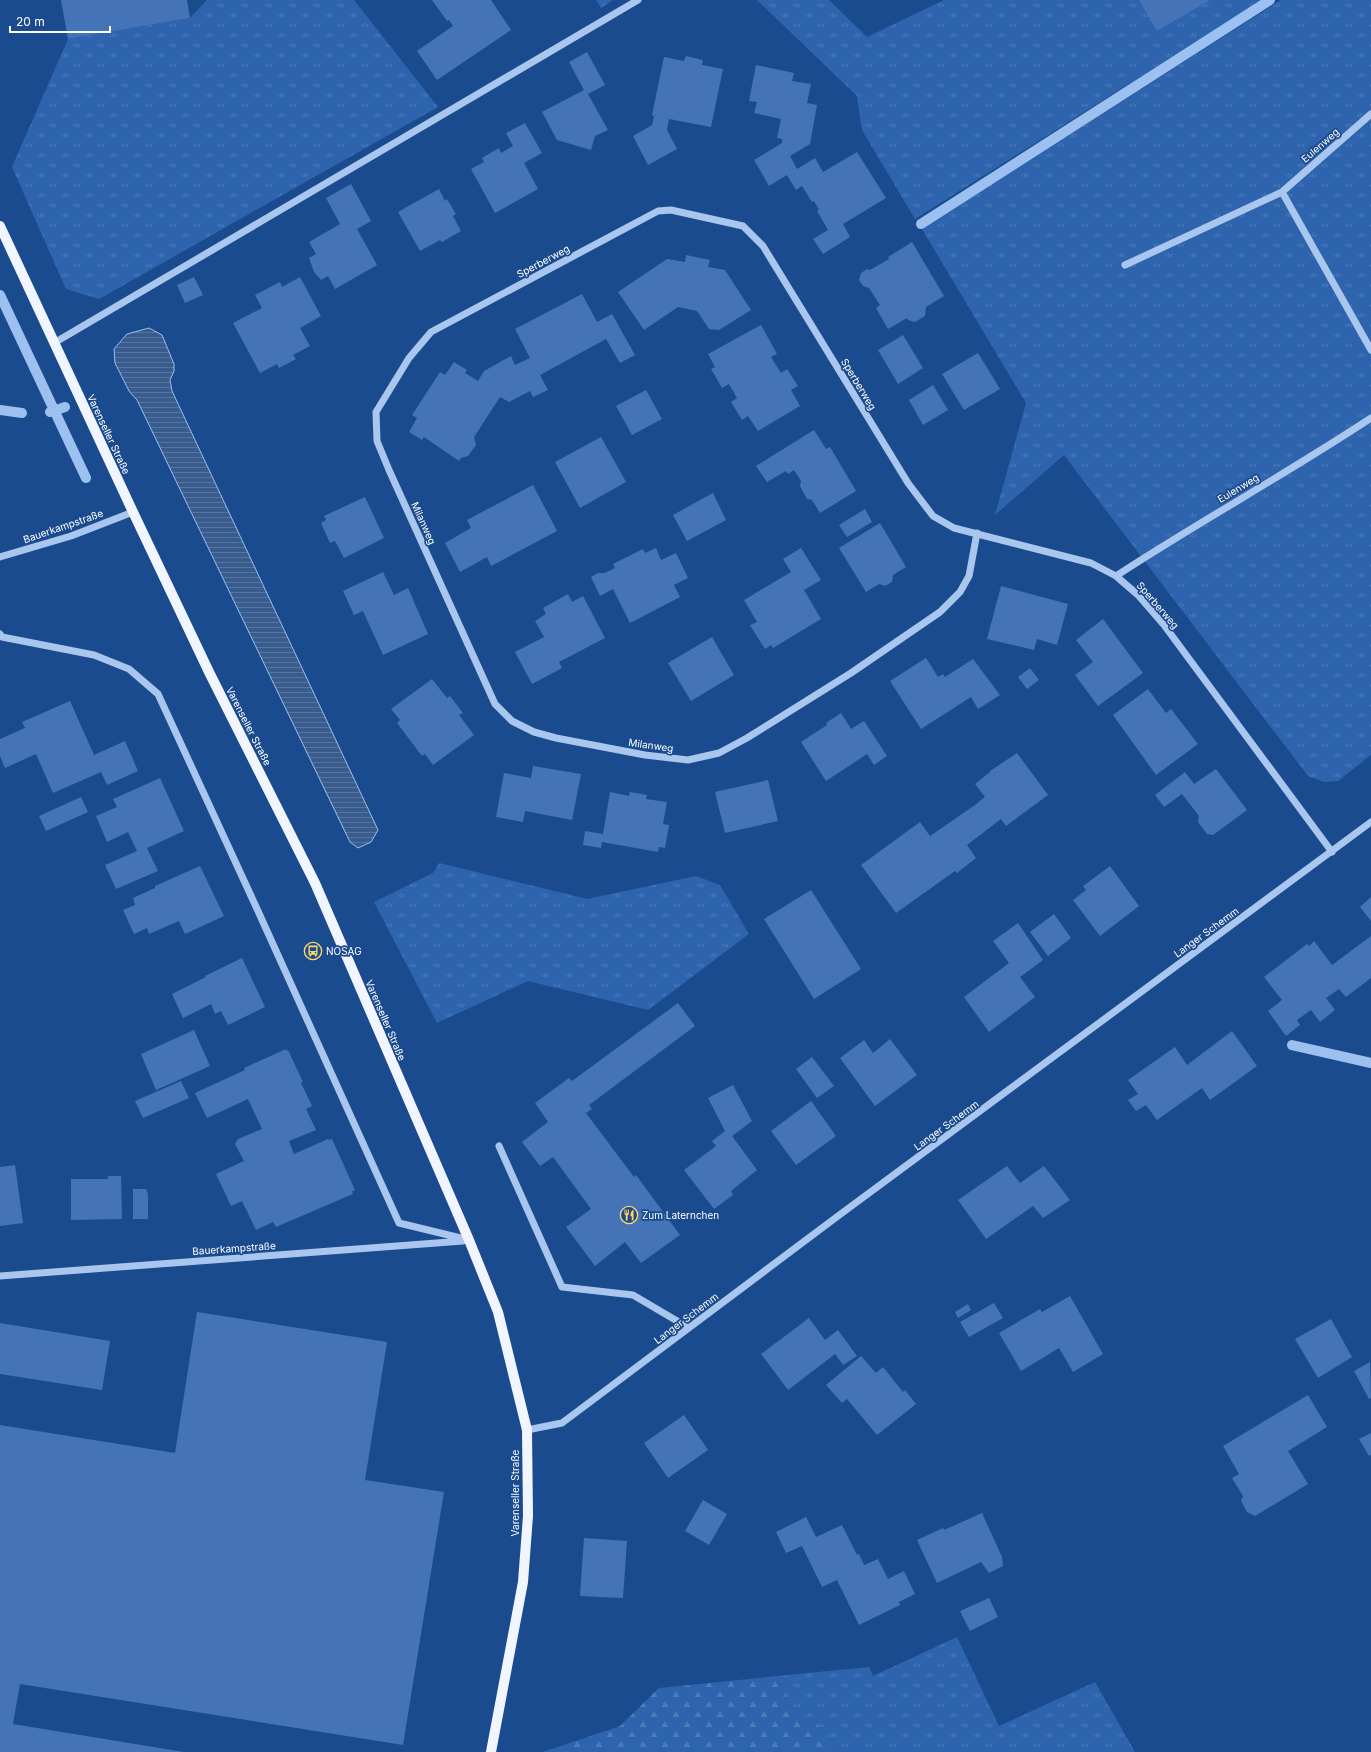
<svg xmlns="http://www.w3.org/2000/svg" width="1371" height="1752" viewBox="0 0 1371 1752" font-family="Inter,sans-serif">
	<defs>
		<pattern id="grass-tufts" width="24" height="20" patternUnits="userSpaceOnUse"><rect width="24" height="20" fill="#2e64ad"/><path d="M3 7l-1-3M5 7V3M7 7l1-3M15 17l-1-3M17 17v-4M19 17l1-3" fill="none" stroke="#4d7bb9"/></pattern>
		<pattern id="forest-firs" width="22" height="20" patternUnits="userSpaceOnUse"><rect width="22" height="20" fill="#2e64ad"/><path d="M5 1l3.5 6h-7zM16 11l3.5 6h-7z" fill="#4d7bb9"/></pattern>
		<pattern id="water-rules" width="6" height="5" patternUnits="userSpaceOnUse"><rect width="6" height="5" fill="#395c8e"/><path d="M0 2.5h6" fill="none" stroke="#57749f"/></pattern>
	</defs>
	<rect width="100%" height="100%" fill="#1b4b8f"/>
	<path fill="url(#grass-tufts)" d="M 207,0 L 354,0 L 438,107 L 99,299 L 66,289 L 12,167 L 68,39 L 190,18 Z
		M 596,0 L 613,0 L 601,8 Z
		M 757,0 L 829,0 L 867,37 L 944,0 L 1262,0 L 915,219 L 862,130 L 857,96 Z
		M 1281,0 L 1371,0 L 1371,755 L 1338,781 L 1324,782 L 1308,776 L 1064,455 L 995,515 L 1026,403 L 922,229 Z
		M 439,863 L 587,899 L 696,876 L 720,885 L 749,934 L 648,1010 L 528,981 L 437,1023 L 374,902 L 433,873 Z
		M 957,1637 L 999,1726 L 1095,1682 L 1135,1752 L 840,1752 L 817,1723 L 786,1704 L 778,1676 L 869,1667 L 873,1676 Z"/>
	<path fill="url(#forest-firs)" d="M 778,1676 L 786,1704 L 817,1723 L 840,1752 L 543,1752 L 620,1726 L 659,1688 Z"/>
	<path fill="url(#water-rules)" stroke="#9cc1f0" d="M 149,328 L 162,335 L 174,364 L 174,371 L 170,380 L 172,391 L 378,830 L 371,842 L 358,848 L 350,842 L 137,400 L 129,391 L 115,363 L 114,349 L 127,334 Z"/>
	<g fill="none" stroke-linecap="round" stroke-linejoin="round">
		<path stroke="#9cc1f0" stroke-width="10" d="M 921,224 L 1270,0
			M 0,295 L 86,478
			M 0,410 L 22,413
			M 50,412 L 65,407
			M 1292,1045 L 1371,1063"/>
	</g>
	<path fill="#4474b7" d="M 61,0 L 187,0 L 190,18 L 68,39 Z
		M 432,0 L 491,0 L 511,30 L 437,80 L 417,51 L 453,26 L 449,20 L 447,21 Z
		M 1139,0 L 1210,0 L 1157,31 Z
		M 587,52 L 605,85 L 588,94 L 608,130 L 595,136 L 591,150 L 557,140 L 542,112 L 584,90 L 569,62 Z
		M 686,56 L 703,60 L 702,65 L 723,69 L 711,127 L 669,119 L 667,130 L 677,149 L 648,165 L 633,136 L 652,125 L 654,116 L 652,115 L 664,57 L 684,61 Z
		M 756,65 L 794,73 L 792,81 L 811,84 L 807,103 L 817,105 L 810,144 L 790,156 L 797,169 L 815,158 L 823,172 L 857,152 L 886,198 L 843,224 L 850,237 L 823,254 L 813,239 L 828,230 L 817,211 L 819,210 L 814,201 L 812,202 L 802,186 L 796,190 L 787,175 L 769,186 L 754,160 L 782,143 L 782,139 L 777,138 L 781,119 L 754,113 L 757,102 L 749,101 Z
		M 525,123 L 542,153 L 524,163 L 538,189 L 495,213 L 471,169 L 484,162 L 482,158 L 499,148 L 501,153 L 513,146 L 506,133 Z
		M 351,184 L 371,221 L 357,229 L 377,265 L 335,289 L 328,276 L 321,280 L 314,272 L 309,258 L 316,254 L 309,242 L 340,224 L 326,198 Z
		M 439,189 L 445,201 L 447,199 L 456,214 L 453,216 L 461,231 L 442,242 L 440,240 L 420,251 L 398,212 Z
		M 912,242 L 944,296 L 926,307 L 925,316 L 915,322 L 908,320 L 907,318 L 888,329 L 876,308 L 880,305 L 869,288 L 863,286 L 859,280 L 861,273 L 867,269 L 870,270 L 889,259 L 888,257 Z
		M 686,255 L 710,260 L 708,267 L 725,270 L 751,310 L 719,330 L 709,329 L 697,311 L 678,307 L 644,330 L 618,292 L 667,259 L 685,262 Z
		M 194,277 L 203,295 L 185,303 L 177,285 Z
		M 300,277 L 321,316 L 300,328 L 310,346 L 293,355 L 296,359 L 279,368 L 277,364 L 260,373 L 233,323 L 262,308 L 255,295 L 280,282 L 282,287 Z
		M 582,294 L 597,322 L 612,314 L 635,355 L 620,363 L 606,339 L 540,375 L 548,390 L 533,397 L 530,391 L 509,402 L 500,397 L 474,437 L 476,445 L 468,456 L 461,458 L 459,461 L 424,437 L 422,440 L 409,432 L 417,418 L 412,415 L 440,372 L 445,375 L 454,362 L 467,370 L 465,373 L 478,381 L 484,371 L 511,356 L 515,365 L 530,358 L 515,329 Z
		M 761,325 L 777,354 L 771,357 L 781,373 L 787,369 L 798,386 L 791,390 L 800,406 L 758,431 L 748,416 L 742,420 L 731,402 L 737,398 L 729,384 L 722,388 L 711,369 L 715,367 L 708,354 Z
		M 903,335 L 923,368 L 898,384 L 878,350 Z
		M 978,353 L 1000,389 L 964,410 L 942,374 Z
		M 933,385 L 948,410 L 923,425 L 909,400 Z
		M 646,390 L 662,419 L 632,435 L 616,406 Z
		M 814,430 L 826,449 L 830,447 L 856,491 L 820,513 L 812,500 L 807,499 L 800,486 L 801,481 L 794,470 L 788,474 L 786,471 L 767,482 L 756,466 Z
		M 601,437 L 626,482 L 580,508 L 555,462 Z
		M 533,485 L 557,531 L 491,566 L 487,557 L 460,572 L 445,543 L 471,528 L 467,520 Z
		M 713,493 L 726,520 L 687,541 L 673,515 Z
		M 365,497 L 384,538 L 344,558 L 335,541 L 330,543 L 321,523 L 326,520 L 324,516 Z
		M 865,509 L 872,522 L 847,537 L 839,525 Z
		M 880,523 L 906,567 L 893,575 L 892,582 L 885,586 L 879,584 L 866,592 L 839,548 Z
		M 656,548 L 661,560 L 676,553 L 688,578 L 674,585 L 680,597 L 630,623 L 613,589 L 600,596 L 591,577 L 598,573 L 605,573 L 615,568 L 613,564 L 643,549 L 645,553 Z
		M 801,548 L 821,580 L 804,590 L 821,619 L 773,648 L 771,645 L 765,649 L 750,625 L 757,622 L 744,600 L 791,572 L 783,559 Z
		M 383,572 L 394,595 L 408,588 L 428,634 L 383,655 L 363,611 L 354,615 L 343,591 Z
		M 1001,586 L 1068,604 L 1057,645 L 1037,639 L 1034,650 L 987,639 Z
		M 568,594 L 572,602 L 583,596 L 605,638 L 559,662 L 562,668 L 532,684 L 515,652 L 544,637 L 535,621 L 546,614 L 543,608 Z
		M 1103,619 L 1143,673 L 1098,706 L 1075,675 L 1093,662 L 1076,640 Z
		M 712,637 L 734,675 L 691,701 L 668,663 Z
		M 926,658 L 938,677 L 943,674 L 945,677 L 973,659 L 1000,695 L 978,709 L 971,697 L 921,729 L 890,681 Z
		M 1030,668 L 1039,680 L 1027,689 L 1018,677 Z
		M 432,679 L 447,698 L 450,696 L 463,713 L 459,715 L 474,735 L 433,765 L 425,754 L 422,756 L 397,723 L 400,720 L 391,709 Z
		M 1148,689 L 1166,713 L 1171,709 L 1198,744 L 1156,775 L 1113,715 Z
		M 70,701 L 94,755 L 125,741 L 138,771 L 107,785 L 101,772 L 53,793 L 36,754 L 5,768 L 0,756 L 0,739 L 25,728 L 22,722 Z
		M 841,713 L 851,729 L 864,721 L 887,756 L 874,765 L 867,754 L 826,781 L 801,742 L 827,725 L 826,723 Z
		M 1017,753 L 1048,795 L 1006,826 L 1001,819 L 967,845 L 976,858 L 957,873 L 955,871 L 896,913 L 861,865 L 920,822 L 930,836 L 975,805 L 985,797 L 975,784 L 990,772 L 990,771 Z
		M 533,766 L 581,774 L 572,820 L 525,811 L 523,822 L 496,817 L 504,773 L 531,778 Z
		M 1216,769 L 1247,810 L 1213,835 L 1207,834 L 1198,822 L 1199,816 L 1182,794 L 1164,807 L 1155,795 L 1185,772 L 1194,784 Z
		M 160,778 L 184,831 L 147,848 L 158,871 L 116,889 L 105,865 L 137,851 L 128,832 L 107,842 L 96,816 L 117,807 L 113,799 Z
		M 768,780 L 778,821 L 725,833 L 715,792 Z
		M 610,792 L 629,796 L 630,792 L 647,795 L 646,799 L 667,802 L 663,824 L 669,825 L 665,848 L 659,847 L 658,852 L 602,842 L 601,848 L 583,845 L 585,831 L 603,834 Z
		M 81,797 L 88,812 L 46,831 L 39,816 Z
		M 200,866 L 224,916 L 185,934 L 179,921 L 149,934 L 147,928 L 134,934 L 123,910 L 135,905 L 133,898 L 155,888 L 155,886 Z
		M 1110,866 L 1139,906 L 1100,936 L 1073,900 L 1086,890 L 1083,886 Z
		M 811,890 L 861,969 L 814,999 L 764,919 Z
		M 1371,897 L 1371,921 L 1360,907 Z
		M 1054,914 L 1071,938 L 1048,956 L 1030,932 Z
		M 1018,923 L 1043,960 L 1020,977 L 1035,997 L 989,1032 L 964,997 L 1009,963 L 993,941 Z
		M 1371,936 L 1371,978 L 1346,997 L 1339,989 L 1326,998 L 1335,1010 L 1320,1022 L 1311,1010 L 1297,1020 L 1300,1025 L 1286,1036 L 1268,1011 L 1282,1000 L 1264,977 L 1307,944 L 1309,946 L 1314,941 L 1332,965 Z
		M 242,958 L 265,1007 L 228,1025 L 221,1011 L 215,1014 L 211,1004 L 183,1018 L 172,994 L 206,977 L 205,976 Z
		M 678,1003 L 695,1026 L 589,1105 L 592,1109 L 586,1113 L 634,1177 L 636,1175 L 680,1235 L 641,1263 L 625,1242 L 595,1266 L 566,1227 L 591,1209 L 553,1157 L 540,1166 L 522,1142 L 548,1122 L 535,1103 L 569,1078 L 572,1081 Z
		M 194,1030 L 210,1066 L 156,1090 L 141,1054 Z
		M 1232,1031 L 1257,1066 L 1210,1100 L 1202,1088 L 1157,1120 L 1146,1105 L 1136,1111 L 1128,1100 L 1138,1094 L 1128,1080 L 1175,1047 L 1187,1065 Z
		M 890,1039 L 917,1075 L 875,1106 L 840,1058 L 864,1040 L 873,1053 Z
		M 286,1049 L 286,1051 L 288,1050 L 303,1082 L 301,1083 L 312,1106 L 306,1109 L 316,1130 L 289,1141 L 294,1154 L 328,1139 L 329,1140 L 332,1139 L 355,1190 L 352,1191 L 353,1194 L 276,1227 L 273,1222 L 256,1230 L 242,1201 L 231,1206 L 216,1174 L 244,1161 L 235,1144 L 238,1139 L 262,1129 L 248,1099 L 207,1118 L 195,1093 L 245,1070 L 244,1068 Z
		M 812,1057 L 834,1086 L 817,1098 L 796,1069 Z
		M 181,1081 L 189,1098 L 143,1118 L 135,1101 Z
		M 733,1085 L 752,1121 L 732,1136 L 757,1170 L 731,1191 L 733,1195 L 714,1209 L 684,1170 L 716,1146 L 712,1141 L 725,1131 L 708,1098 Z
		M 811,1101 L 836,1136 L 796,1165 L 771,1131 Z
		M 15,1165 L 23,1223 L 0,1226 L 0,1167 Z
		M 1007,1166 L 1020,1183 L 1044,1166 L 1070,1200 L 1043,1218 L 1033,1206 L 986,1239 L 958,1200 Z
		M 108,1176 L 121,1176 L 122,1219 L 71,1220 L 71,1179 L 108,1179 Z
		M 133,1189 L 146,1189 L 148,1194 L 148,1219 L 133,1219 Z
		M 1070,1296 L 1103,1354 L 1073,1372 L 1059,1348 L 1021,1371 L 999,1333 L 1040,1309 L 1042,1312 Z
		M 994,1303 L 1003,1318 L 969,1337 L 960,1322 Z
		M 968,1304 L 971,1310 L 958,1318 L 955,1312 Z
		M 197,1312 L 387,1342 L 365,1480 L 444,1492 L 403,1745 L 20,1684 L 13,1724 L 184,1752 L 0,1752 L 0,1425 L 175,1453 Z
		M 809,1318 L 825,1340 L 838,1330 L 857,1356 L 843,1365 L 835,1354 L 788,1390 L 761,1354 Z
		M 1331,1319 L 1352,1357 L 1318,1378 L 1295,1339 Z
		M 0,1323 L 110,1341 L 102,1390 L 0,1374 Z
		M 861,1356 L 876,1373 L 883,1367 L 903,1392 L 905,1390 L 916,1404 L 877,1435 L 847,1399 L 842,1403 L 826,1385 Z
		M 1370,1362 L 1371,1398 L 1369,1399 L 1354,1371 Z
		M 1308,1395 L 1327,1427 L 1288,1451 L 1308,1484 L 1255,1516 L 1247,1512 L 1241,1501 L 1243,1496 L 1232,1478 L 1239,1474 L 1223,1446 Z
		M 684,1415 L 708,1450 L 668,1478 L 644,1443 Z
		M 1371,1433 L 1371,1455 L 1369,1456 L 1359,1439 Z
		M 703,1500 L 727,1514 L 709,1545 L 685,1531 Z
		M 982,1513 L 1002,1557 L 1003,1566 L 989,1573 L 981,1562 L 937,1583 L 917,1540 L 943,1528 L 944,1530 Z
		M 806,1517 L 816,1537 L 842,1525 L 857,1555 L 859,1554 L 864,1565 L 878,1559 L 888,1579 L 904,1571 L 915,1594 L 899,1602 L 900,1605 L 859,1625 L 837,1580 L 822,1587 L 802,1546 L 786,1553 L 776,1532 Z
		M 584,1538 L 627,1541 L 623,1598 L 580,1596 Z
		M 989,1598 L 998,1617 L 970,1631 L 960,1611 Z"/>
	<g fill="none" stroke-linecap="round" stroke-linejoin="round">
		<path stroke="#a9c6ee" stroke-width="7" d="M 1282,192 L 1371,350
			M 1125,265 L 1282,192 L 1371,114
			M 54,343 L 638,0
			M 977,533 L 969,576 L 960,592 L 940,612 L 851,673 L 747,738 L 719,753 L 688,760 L 645,755 L 556,738 L 534,732 L 512,721 L 495,704 L 389,470 L 377,441 L 376,412 L 409,358 L 431,332 L 658,211 L 671,210 L 743,226 L 763,246 L 908,483 L 933,516 L 954,528 L 1091,563 L 1116,576 L 1138,595 L 1164,625 L 1332,852
			M 0,557 L 71,536 L 133,512
			M 1116,576 C 1200,521 1288,473 1371,418
			M 0,634 L 2,637 L 94,655 L 129,669 L 158,694 L 258,911 L 399,1223 L 469,1240
			M 499,1146 L 562,1287 L 633,1295 L 689,1328
			M 0,1276 L 463,1241
			M 527,1430 L 562,1423 L 838,1216 L 1371,822"/>
		<path stroke="#f0f5ff" stroke-width="10" d="M 0,226 L 133,512 L 209,672 L 315,883 L 469,1240 L 498,1312 L 527,1430 L 528,1516 L 523,1582 L 491,1752"/>
	</g>
	<defs>
		<symbol id="bus-ring" viewBox="-11 -11 22 22"><circle r="9.5" fill="#1b4b8f" stroke="#ffd666" stroke-width="1.5"/><path d="M-5-6H5V4H4V6H2V4H-2V6H-4V4H-5ZM-3.5-4V0h7V-4ZM-3.5 1.2v1.5H-2V1.2ZM2 1.2v1.5H3.5V1.2Z" fill="#ffd666"/></symbol>
		<symbol id="restaurant-ring" viewBox="-11 -11 22 22"><circle r="9.5" fill="#1b4b8f" stroke="#ffd666" stroke-width="1.5"/><path d="M-5-6h1v4h1v-4h1v4h1v-4h1v5L-1.5 .5V6h-2V.5L-5-1ZM5-6V6H3V1.5H1.5Q1.5-4 5-6Z" fill="#ffd666"/></symbol>
	</defs>
	<g fill-rule="evenodd">
		<use href="#bus-ring" x="303" y="941" width="20" height="20"/>
		<use href="#restaurant-ring" x="619" y="1205" width="20" height="20"/>
	</g>
	<g text-anchor="middle" dominant-baseline="central" stroke-width="3.5" stroke-linejoin="round" paint-order="stroke">
		<g font-size="10" fill="#fff" stroke="#1b4b8f">
			<text transform="translate(1320 145) rotate(-41)">Eulenweg</text>
			<text transform="translate(543 261) rotate(-28)">Sperberweg</text>
			<text transform="translate(859 384) rotate(59)">Sperberweg</text>
			<text transform="translate(109 434) rotate(65)">Varenseller Straße</text>
			<text transform="translate(1238 488) rotate(-31)">Eulenweg</text>
			<text transform="translate(424 523) rotate(66)">Milanweg</text>
			<text transform="translate(63 526) rotate(-19)">Bauerkampstraße</text>
			<text transform="translate(1158 605) rotate(49)">Sperberweg</text>
			<text transform="translate(249 726) rotate(63)">Varenseller Straße</text>
			<text transform="translate(651 745) rotate(8)">Milanweg</text>
			<text transform="translate(1206 932) rotate(-36)">Langer Schemm</text>
			<text transform="translate(386 1020) rotate(67)">Varenseller Straße</text>
			<text transform="translate(946 1125) rotate(-36)">Langer Schemm</text>
			<text transform="translate(234 1248) rotate(-4)">Bauerkampstraße</text>
			<text transform="translate(686 1318) rotate(-37)">Langer Schemm</text>
			<text transform="translate(515 1493) rotate(-90)">Varenseller Straße</text>
		</g>
		<g font-size="10" fill="#fff" stroke="#1b4b8f" text-anchor="start">
			<text x="326" y="951">NOSAG</text>
			<text x="642" y="1215">Zum Laternchen</text>
		</g>
	</g>
	<path d="M10 26v6h100v-6" fill="none" stroke="#ffffff" stroke-width="2"/>
	<text x="16" y="26" font-size="12" fill="#ffffff" stroke="#1b4b8f" stroke-width="3" paint-order="stroke">20 m</text>
</svg>
